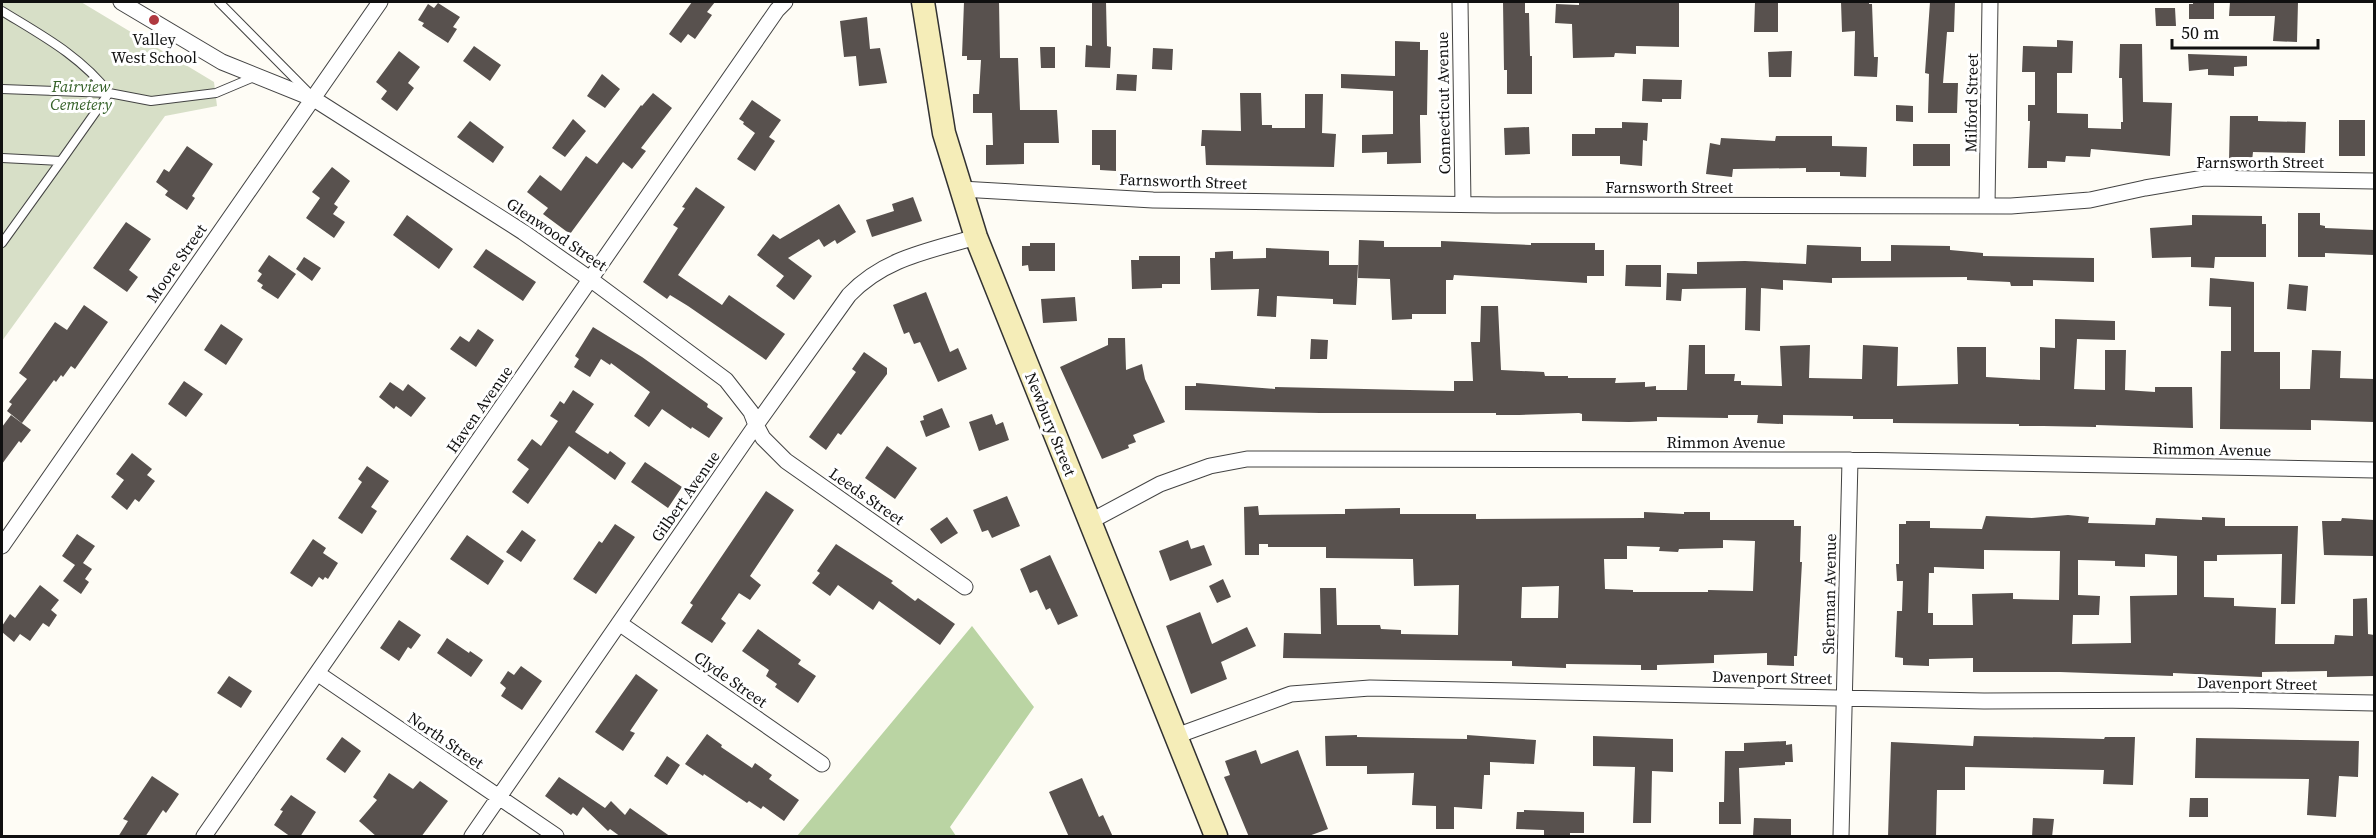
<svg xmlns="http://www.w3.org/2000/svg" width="2376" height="838" viewBox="0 0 2376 838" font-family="'Source Serif 4',serif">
	<rect width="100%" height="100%" fill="#fefcf5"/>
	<path fill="#bad4a3" d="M 972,626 L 1034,707 L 950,827 L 956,836 L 797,836 Z"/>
	<path fill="#d7dfc7" d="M 2,2 L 81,2 L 214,82 L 217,106 L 165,116 L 2,341 Z"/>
	<path fill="#58514e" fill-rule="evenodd" d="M 692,2 L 715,2 L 707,12 L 712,15 L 695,39 L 688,34 L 681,43 L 669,34 Z
		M 964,2 L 999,2 L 1000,58 L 1018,58 L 1020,110 L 1057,110 L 1059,143 L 1024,143 L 1024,164 L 986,165 L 986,145 L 993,145 L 992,113 L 973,113 L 973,94 L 979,94 L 981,60 L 967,60 L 967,56 L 962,56 Z
		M 1092,2 L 1106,2 L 1107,46 L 1111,47 L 1110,68 L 1085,67 L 1086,45 L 1092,46 Z
		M 1503,2 L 1525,2 L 1525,13 L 1529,13 L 1530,56 L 1532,56 L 1532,94 L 1507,94 L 1507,70 L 1504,70 Z
		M 1579,2 L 1679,2 L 1679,47 L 1636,46 L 1636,54 L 1615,53 L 1614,57 L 1573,58 L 1572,24 L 1555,23 L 1556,4 L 1579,5 Z
		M 1755,2 L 1778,2 L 1778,32 L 1754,32 Z
		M 1841,2 L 1869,2 L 1869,4 L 1872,4 L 1874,57 L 1878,57 L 1877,77 L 1854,76 L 1855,31 L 1842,32 Z
		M 1930,2 L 1955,2 L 1954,32 L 1947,32 L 1943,83 L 1958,83 L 1957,113 L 1928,113 L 1929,74 L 1925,73 Z
		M 2193,2 L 2214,2 L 2214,19 L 2189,19 L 2189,4 L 2193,4 Z
		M 2230,2 L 2298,2 L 2297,42 L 2273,41 L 2275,16 L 2229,16 Z
		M 438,3 L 460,17 L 453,27 L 457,29 L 448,43 L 422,26 L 424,23 L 418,20 L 428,4 L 434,8 Z
		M 2155,8 L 2175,8 L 2176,26 L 2156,26 Z
		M 867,17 L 870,49 L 880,48 L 887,83 L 859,86 L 856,56 L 844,57 L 840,21 Z
		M 2057,40 L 2073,41 L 2072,73 L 2057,73 L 2057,113 L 2088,114 L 2088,128 L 2121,129 L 2121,122 L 2123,122 L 2122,78 L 2119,78 L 2120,44 L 2142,44 L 2143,102 L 2172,103 L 2170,156 L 2091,149 L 2090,157 L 2066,156 L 2065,162 L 2047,161 L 2047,168 L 2028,168 L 2030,121 L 2028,121 L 2028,105 L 2035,105 L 2035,72 L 2022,72 L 2023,46 L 2057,47 Z
		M 1395,41 L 1420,42 L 1420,50 L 1428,50 L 1427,115 L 1420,115 L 1420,121 L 1421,163 L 1387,164 L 1387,152 L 1362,153 L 1362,135 L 1393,134 L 1393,91 L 1341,88 L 1341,74 L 1395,76 Z
		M 474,46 L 501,65 L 490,81 L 463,61 Z
		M 1040,47 L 1055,47 L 1055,68 L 1041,68 Z
		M 1153,48 L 1173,49 L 1172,70 L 1152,69 Z
		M 399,51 L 420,67 L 408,83 L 414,88 L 397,111 L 381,99 L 387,91 L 376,82 Z
		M 1792,51 L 1791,77 L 1769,77 L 1768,52 Z
		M 2188,54 L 2247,56 L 2247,66 L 2234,67 L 2234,76 L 2208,75 L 2208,69 L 2189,71 Z
		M 602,74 L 620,89 L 605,108 L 587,96 Z
		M 1117,74 L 1137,75 L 1136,91 L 1116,90 Z
		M 1643,79 L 1682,80 L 1681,99 L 1662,99 L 1662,102 L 1642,101 Z
		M 653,93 L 672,108 L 641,148 L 646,151 L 632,169 L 623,162 L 570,234 L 543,214 L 548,208 L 527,192 L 540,175 L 561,191 L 586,156 L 597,164 L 641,105 L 642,106 Z
		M 1240,93 L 1261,93 L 1262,125 L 1272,125 L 1272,128 L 1305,128 L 1305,94 L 1323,94 L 1322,133 L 1336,134 L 1334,167 L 1206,165 L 1205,146 L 1201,146 L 1202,130 L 1241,131 Z
		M 752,100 L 781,120 L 769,137 L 775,141 L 755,171 L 737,159 L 755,133 L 743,124 L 744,122 L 739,119 Z
		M 1896,105 L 1913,106 L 1913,122 L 1896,121 Z
		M 2230,116 L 2258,116 L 2258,121 L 2306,122 L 2305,153 L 2253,152 L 2252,161 L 2229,161 Z
		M 573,119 L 586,131 L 565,157 L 552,148 Z
		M 2339,120 L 2365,120 L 2365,156 L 2339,156 Z
		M 470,121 L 504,147 L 493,163 L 457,137 Z
		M 1622,122 L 1648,123 L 1647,141 L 1643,140 L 1642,166 L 1620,164 L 1620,156 L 1572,156 L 1572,134 L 1595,134 L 1595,128 L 1622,128 Z
		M 1529,127 L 1530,154 L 1505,155 L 1504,128 Z
		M 1092,130 L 1116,130 L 1116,171 L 1100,170 L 1100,165 L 1092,165 Z
		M 1776,136 L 1832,136 L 1832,146 L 1867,147 L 1866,177 L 1840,176 L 1840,172 L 1806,172 L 1806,168 L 1733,169 L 1732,177 L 1706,174 L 1710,143 L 1720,145 L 1721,138 L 1775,141 Z
		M 1913,144 L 1950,144 L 1950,166 L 1913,166 Z
		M 187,146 L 213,164 L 192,196 L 195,198 L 187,210 L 165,195 L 168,191 L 156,182 L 164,169 L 169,172 Z
		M 332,167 L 350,181 L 334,204 L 338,207 L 333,214 L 345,222 L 334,238 L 306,218 L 320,198 L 312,192 Z
		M 696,187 L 725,207 L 678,275 L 722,305 L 729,295 L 785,334 L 766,360 L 688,306 L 670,295 L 667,299 L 643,282 L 678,228 L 673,225 L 685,208 L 682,207 Z
		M 913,197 L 922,221 L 872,237 L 866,220 L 894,211 L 892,204 Z
		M 839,204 L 856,232 L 837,244 L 835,240 L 824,247 L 819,239 L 788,258 L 812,276 L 794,300 L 776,286 L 784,276 L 757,255 L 773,234 L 780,239 Z
		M 2298,213 L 2320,213 L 2320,225 L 2325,226 L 2325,228 L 2374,230 L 2374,255 L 2325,253 L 2325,257 L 2298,257 Z
		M 407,215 L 453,249 L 439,269 L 393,235 Z
		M 2192,215 L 2262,216 L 2262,224 L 2266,224 L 2266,257 L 2215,257 L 2214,268 L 2191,267 L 2191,257 L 2152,258 L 2150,228 L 2192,225 Z
		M 126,222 L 151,239 L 129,270 L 138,277 L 127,292 L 93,268 Z
		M 1359,240 L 1384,241 L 1384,247 L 1441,247 L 1441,241 L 1531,245 L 1531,243 L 1595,243 L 1595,250 L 1604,250 L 1604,276 L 1587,276 L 1587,283 L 1454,275 L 1453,280 L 1446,280 L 1446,314 L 1412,314 L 1412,319 L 1392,320 L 1390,279 L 1358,278 Z
		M 1030,243 L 1055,243 L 1055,271 L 1029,271 L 1028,265 L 1022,266 L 1022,246 L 1030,246 Z
		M 1807,245 L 1861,247 L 1861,261 L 1891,261 L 1891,245 L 1950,246 L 1950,250 L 1983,253 L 1983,256 L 2094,258 L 2094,282 L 2033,280 L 2033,286 L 2011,286 L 2010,282 L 1967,280 L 1967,277 L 1832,278 L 1832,283 L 1783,280 L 1783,290 L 1761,288 L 1760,331 L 1745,330 L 1746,288 L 1682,289 L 1681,301 L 1666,300 L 1667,273 L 1697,274 L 1697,262 L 1745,261 L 1806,264 Z
		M 1266,248 L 1329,251 L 1329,265 L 1358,265 L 1356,305 L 1333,304 L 1333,299 L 1277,296 L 1276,317 L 1257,316 L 1259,289 L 1211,290 L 1210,258 L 1215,258 L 1215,252 L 1233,251 L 1233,259 L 1266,258 Z
		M 486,249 L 536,282 L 523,301 L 473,267 Z
		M 269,255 L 296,274 L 278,299 L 261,288 L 263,285 L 257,281 L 262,274 L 258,271 Z
		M 1139,256 L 1180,256 L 1180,284 L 1162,284 L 1162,288 L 1132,289 L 1131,260 L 1139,260 Z
		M 304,257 L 321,268 L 312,281 L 296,269 Z
		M 1626,265 L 1661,265 L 1661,287 L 1625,286 Z
		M 2210,278 L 2254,282 L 2254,352 L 2280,352 L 2280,389 L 2310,389 L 2312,350 L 2341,351 L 2340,378 L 2374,379 L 2374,422 L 2311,420 L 2311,430 L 2220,429 L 2221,351 L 2231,351 L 2231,307 L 2209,306 Z
		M 2289,284 L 2308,286 L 2306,311 L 2287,309 Z
		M 926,292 L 950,352 L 958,348 L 967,369 L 938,382 L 920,342 L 914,344 L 909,332 L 904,334 L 893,305 Z
		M 1075,297 L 1077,321 L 1043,323 L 1041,299 Z
		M 84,305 L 108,322 L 75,369 L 71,366 L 63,377 L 61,375 L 56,382 L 54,380 L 22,423 L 7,411 L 12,404 L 9,402 L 27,379 L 19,373 L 55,322 L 67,330 Z
		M 1481,306 L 1498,306 L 1501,370 L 1544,372 L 1545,376 L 1568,376 L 1568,378 L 1616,378 L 1615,383 L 1645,382 L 1645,387 L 1656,386 L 1656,390 L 1687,390 L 1689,345 L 1705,345 L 1705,374 L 1735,374 L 1734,381 L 1741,381 L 1741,385 L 1782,386 L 1780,346 L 1810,345 L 1809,378 L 1862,379 L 1863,345 L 1898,347 L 1897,386 L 1958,384 L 1957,347 L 1986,347 L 1986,377 L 2040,380 L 2040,347 L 2055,348 L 2055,319 L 2115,321 L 2115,340 L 2077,339 L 2074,389 L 2105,390 L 2105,350 L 2126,350 L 2125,390 L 2155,392 L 2155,387 L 2192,387 L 2193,428 L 2096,425 L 2096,427 L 2043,426 L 2019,426 L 2019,424 L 1893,423 L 1893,419 L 1853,419 L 1853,416 L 1783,415 L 1783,424 L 1757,423 L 1758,415 L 1728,415 L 1728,418 L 1657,417 L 1657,421 L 1629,422 L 1582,421 L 1582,414 L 1579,413 L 1519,415 L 1496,415 L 1496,413 L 1320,413 L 1185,410 L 1185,386 L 1196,386 L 1196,383 L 1275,389 L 1275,387 L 1454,391 L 1454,381 L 1473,381 L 1471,342 L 1480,342 Z
		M 221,324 L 243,339 L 226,365 L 204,350 Z
		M 593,327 L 642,357 L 708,404 L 707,407 L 723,418 L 709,438 L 692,427 L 691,429 L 662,409 L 649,427 L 634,416 L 650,392 L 611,363 L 610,365 L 601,359 L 590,377 L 574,367 L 579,359 L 575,356 Z
		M 478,329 L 494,340 L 476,367 L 450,349 L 460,336 L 469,342 Z
		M 1108,338 L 1125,338 L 1126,370 L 1142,364 L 1145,379 L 1165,422 L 1133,435 L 1136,442 L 1128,445 L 1129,448 L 1102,459 L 1060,367 L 1108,345 Z
		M 1311,339 L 1328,340 L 1327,359 L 1310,359 Z
		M 864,352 L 887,368 L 887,374 L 841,435 L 838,433 L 826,450 L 809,437 L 856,372 L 852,369 Z
		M 184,381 L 203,394 L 186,417 L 168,404 Z
		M 390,382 L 403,391 L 408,384 L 426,398 L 411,417 L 396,406 L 394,409 L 379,397 Z
		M 573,390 L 594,404 L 575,432 L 608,454 L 610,451 L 626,463 L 615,480 L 569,446 L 528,504 L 512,492 L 529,469 L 517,460 L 532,439 L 541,446 L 558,421 L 550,416 L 560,401 L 564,404 Z
		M 942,408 L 950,427 L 926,437 L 920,421 L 924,420 L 923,416 Z
		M 992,414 L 996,425 L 1003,422 L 1009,440 L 979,451 L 969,422 Z
		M 11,415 L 31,430 L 21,443 L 19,441 L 2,464 L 2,427 Z
		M 887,446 L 917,468 L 895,499 L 865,478 Z
		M 132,453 L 152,469 L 147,475 L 155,481 L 139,502 L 135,499 L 127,510 L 111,497 L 124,480 L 116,474 Z
		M 645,462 L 682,487 L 668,508 L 631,482 Z
		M 367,466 L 389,481 L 371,507 L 377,511 L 362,534 L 338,518 L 362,482 L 358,479 Z
		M 766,491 L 794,510 L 750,576 L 761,585 L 750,600 L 739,593 L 721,619 L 726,623 L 712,643 L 681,623 L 693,605 L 690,603 Z
		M 1007,496 L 1020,526 L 992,538 L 988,530 L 982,532 L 973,510 Z
		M 1258,506 L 1259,515 L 1338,514 L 1345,514 L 1345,509 L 1400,508 L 1400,514 L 1476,514 L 1476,519 L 1644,518 L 1644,512 L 1684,514 L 1684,512 L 1710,512 L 1710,520 L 1794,520 L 1794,526 L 1801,526 L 1800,562 L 1802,562 L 1797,656 L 1794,656 L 1794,666 L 1767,665 L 1767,653 L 1714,655 L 1714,663 L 1657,665 L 1657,670 L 1641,670 L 1641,665 L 1566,664 L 1566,668 L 1512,666 L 1512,661 L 1283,658 L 1284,633 L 1321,634 L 1320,588 L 1336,588 L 1337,625 L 1380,625 L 1381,629 L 1401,630 L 1401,634 L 1458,635 L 1459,585 L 1414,586 L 1413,559 L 1326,558 L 1326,547 L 1268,547 L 1268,544 L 1259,544 L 1259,555 L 1245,555 L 1244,507 ZM 1723,540 L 1755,541 L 1753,591 L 1708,590 L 1708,592 L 1633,592 L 1633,590 L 1605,589 L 1604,559 L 1627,559 L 1627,546 L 1660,547 L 1659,551 L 1678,552 L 1679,549 L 1723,548 ZM 1559,586 L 1558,618 L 1521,618 L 1522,587 Z
		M 2068,515 L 2089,517 L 2088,523 L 2155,525 L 2156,518 L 2202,520 L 2202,517 L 2225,518 L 2225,526 L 2298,526 L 2295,604 L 2281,604 L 2282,554 L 2217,555 L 2217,561 L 2204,561 L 2204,597 L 2234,598 L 2234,606 L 2276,608 L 2275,644 L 2334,644 L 2335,635 L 2353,636 L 2353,599 L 2367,598 L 2368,634 L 2374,635 L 2374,676 L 2327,677 L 2327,671 L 2262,672 L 2262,677 L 2173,673 L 2173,676 L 2060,672 L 1973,672 L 1973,658 L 1929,659 L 1929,666 L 1903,665 L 1903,658 L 1895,657 L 1897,611 L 1902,611 L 1903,581 L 1897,581 L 1896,564 L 1899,564 L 1899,524 L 1906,524 L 1906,521 L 1930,521 L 1930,528 L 1982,529 L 1986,516 L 2032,518 ZM 1984,550 L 2060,551 L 2059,600 L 2013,599 L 2013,593 L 1972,594 L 1973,625 L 1933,625 L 1933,613 L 1928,613 L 1929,573 L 1934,573 L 1934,567 L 1984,569 ZM 2145,554 L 2177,556 L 2177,595 L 2130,596 L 2131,643 L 2072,644 L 2073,615 L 2099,615 L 2100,596 L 2078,595 L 2078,560 L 2115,561 L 2115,566 L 2145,567 Z
		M 947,517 L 958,533 L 941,544 L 930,529 Z
		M 2342,518 L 2374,520 L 2374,556 L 2324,555 L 2322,521 L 2341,521 Z
		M 615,524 L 635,537 L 596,594 L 573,579 L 599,541 L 602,543 Z
		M 522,530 L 536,540 L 521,562 L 506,552 Z
		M 77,534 L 95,546 L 83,563 L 92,569 L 85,579 L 89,582 L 81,594 L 63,581 L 75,565 L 62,556 Z
		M 467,535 L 504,561 L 488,585 L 450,559 Z
		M 313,539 L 326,548 L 323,553 L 338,563 L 328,579 L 325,577 L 323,580 L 319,577 L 312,587 L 290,573 Z
		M 1188,540 L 1191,549 L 1204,545 L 1212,565 L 1170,581 L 1159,551 Z
		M 836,544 L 893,581 L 891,583 L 915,601 L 918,598 L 955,624 L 940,645 L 879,601 L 873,610 L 838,585 L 830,596 L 812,583 L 820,573 L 817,571 Z
		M 1050,555 L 1078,616 L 1058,625 L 1050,608 L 1046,610 L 1037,590 L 1030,593 L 1020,569 Z
		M 1223,579 L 1231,597 L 1217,603 L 1209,586 Z
		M 40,585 L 59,600 L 51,610 L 57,615 L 49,627 L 43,623 L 30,641 L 20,634 L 14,642 L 2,632 L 2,626 L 10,614 L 15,618 Z
		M 1200,612 L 1212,644 L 1247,627 L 1256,646 L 1221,662 L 1227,679 L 1191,694 L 1166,626 Z
		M 399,620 L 421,635 L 411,649 L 408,647 L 399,661 L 380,648 Z
		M 758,629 L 801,660 L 798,664 L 816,676 L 798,703 L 775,687 L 777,684 L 766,676 L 769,670 L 742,651 Z
		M 447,638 L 469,653 L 470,651 L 483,660 L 471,677 L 437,653 Z
		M 521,666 L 542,681 L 522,710 L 501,696 L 506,688 L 500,683 L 508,671 L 514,675 Z
		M 636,674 L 658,690 L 630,731 L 635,733 L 623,751 L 595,732 Z
		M 229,676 L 252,691 L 241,708 L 217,693 Z
		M 707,734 L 722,745 L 721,747 L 752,768 L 755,763 L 772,775 L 769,779 L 799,800 L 784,821 L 763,806 L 761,809 L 749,801 L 747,803 L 704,774 L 703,776 L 685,764 Z
		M 1357,735 L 1357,737 L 1467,739 L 1467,735 L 1536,740 L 1534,764 L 1490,762 L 1490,775 L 1484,775 L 1482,809 L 1454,807 L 1454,829 L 1436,829 L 1436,806 L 1412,805 L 1414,773 L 1367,774 L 1367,766 L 1326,766 L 1325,736 Z
		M 1593,736 L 1673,739 L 1673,772 L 1652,771 L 1651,823 L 1633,823 L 1635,767 L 1593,766 Z
		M 1974,736 L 2104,739 L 2105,737 L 2135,737 L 2133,785 L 2103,784 L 2104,770 L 1965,767 L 1965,790 L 1937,790 L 1936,837 L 1888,837 L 1891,742 L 1973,746 Z
		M 342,737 L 361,751 L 345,773 L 326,759 Z
		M 2196,738 L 2359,741 L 2358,777 L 2339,776 L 2336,817 L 2307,815 L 2309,779 L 2195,778 Z
		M 1786,741 L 1786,745 L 1792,744 L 1793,762 L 1785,762 L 1785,765 L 1739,768 L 1741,824 L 1719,824 L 1719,802 L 1724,802 L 1725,751 L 1744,751 L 1744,743 Z
		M 1256,750 L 1261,764 L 1298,750 L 1328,829 L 1306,837 L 1249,837 L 1224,777 L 1230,775 L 1225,761 Z
		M 667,756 L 680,765 L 667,785 L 654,776 Z
		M 389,773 L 413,789 L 420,781 L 448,801 L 421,837 L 377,837 L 359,821 L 377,800 L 373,797 Z
		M 152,776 L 179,794 L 166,813 L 163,810 L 145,837 L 118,837 L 128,821 L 123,819 Z
		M 559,777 L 605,808 L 611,801 L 625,815 L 630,808 L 671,837 L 621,837 L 610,829 L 608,831 L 583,807 L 577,816 L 573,813 L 571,815 L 545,796 Z
		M 1082,778 L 1099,817 L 1103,815 L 1113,837 L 1069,837 L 1049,792 Z
		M 291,795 L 316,812 L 300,837 L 291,837 L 274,825 L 283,811 L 280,810 Z
		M 2190,798 L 2208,798 L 2208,817 L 2189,817 Z
		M 1524,810 L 1584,812 L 1584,833 L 1570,833 L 1570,837 L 1544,837 L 1544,830 L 1516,829 L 1517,812 L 1524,812 Z
		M 1754,818 L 1791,819 L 1791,837 L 1753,836 Z
		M 2033,818 L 2054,819 L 2052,837 L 2032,837 Z"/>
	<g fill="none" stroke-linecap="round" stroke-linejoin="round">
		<defs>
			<path id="lane" d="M 219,2 L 309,93
				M 2,11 C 41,35 81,56 109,93 L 151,101 L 216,93 L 254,77
				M 2,89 L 109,93 L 61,161 L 2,158
				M 2,243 L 61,161"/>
			<path id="street" d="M 121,2 L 222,62 L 314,99 L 523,232 L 590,279 L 726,380 L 751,412 L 756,425 L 763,438 L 786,461 L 965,587
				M 1460,2 L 1463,204
				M 961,189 L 1153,200 L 1495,205 L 2011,206 L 2090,200 L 2145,188 L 2204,178 L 2374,181
				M 1987,206 L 1990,2
				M 1091,521 L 1160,484 L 1210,466 L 1247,459 L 1850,460 L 2374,470
				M 2,546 L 380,2
				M 619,623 L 822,764
				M 317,673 L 556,836
				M 1176,736 L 1291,694 L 1370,688 L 1984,701 L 2219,700 L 2374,703
				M 204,836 L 777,10 L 785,2
				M 472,836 L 756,425 L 849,295 C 884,258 929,251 976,237
				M 1841,836 L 1850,460"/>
			<path id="secondary" d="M 923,2 L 944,133 L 976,237 L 1216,836"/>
		</defs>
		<use href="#lane" stroke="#434343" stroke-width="10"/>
		<use href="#street" stroke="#434343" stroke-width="17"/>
		<use href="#secondary" stroke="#323232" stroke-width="25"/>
		<use href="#lane" stroke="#fff" stroke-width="8"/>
		<use href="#street" stroke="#fff" stroke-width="15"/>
		<use href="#secondary" stroke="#f5edb8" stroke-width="22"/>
	</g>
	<circle fill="#b03940" stroke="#fff" stroke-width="2" cx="154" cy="20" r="6"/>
	<g text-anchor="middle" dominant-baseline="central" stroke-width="6" stroke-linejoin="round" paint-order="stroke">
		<g font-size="16" fill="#101010" stroke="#fff">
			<text x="154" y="39">Valley<tspan x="154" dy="18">West School</tspan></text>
		</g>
		<g font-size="16" font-style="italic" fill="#356128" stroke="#fff">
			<text x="81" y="86">Fairview<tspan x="81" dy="18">Cemetery</tspan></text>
		</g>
		<g font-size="16" fill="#101010" stroke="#fff">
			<text transform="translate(1443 103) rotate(-91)">Connecticut Avenue</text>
			<text transform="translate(1971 103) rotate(-89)">Milford Street</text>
			<text x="2260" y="162">Farnsworth Street</text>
			<text transform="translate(1183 181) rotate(2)">Farnsworth Street</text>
			<text x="1669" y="187">Farnsworth Street</text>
			<text transform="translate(557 234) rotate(34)">Glenwood Street</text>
			<text transform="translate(176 263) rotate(-55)">Moore Street</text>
			<text transform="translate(479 409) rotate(-55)">Haven Avenue</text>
			<text transform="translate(1051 424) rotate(68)">Newbury Street</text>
			<text x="1726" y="442">Rimmon Avenue</text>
			<text transform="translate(2212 449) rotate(1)">Rimmon Avenue</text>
			<text transform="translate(685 496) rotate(-55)">Gilbert Avenue</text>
			<text transform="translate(867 496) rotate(35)">Leeds Street</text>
			<text transform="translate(1829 594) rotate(-89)">Sherman Avenue</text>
			<text transform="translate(1772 677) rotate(1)">Davenport Street</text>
			<text transform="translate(731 679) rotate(35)">Clyde Street</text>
			<text transform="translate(2257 683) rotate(1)">Davenport Street</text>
			<text transform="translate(446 740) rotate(34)">North Street</text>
		</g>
	</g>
	<rect width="2376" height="838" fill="none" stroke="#101010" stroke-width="6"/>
	<path d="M2172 39v9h146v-9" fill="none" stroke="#101010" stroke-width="3"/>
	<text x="2181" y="39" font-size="18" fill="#101010" stroke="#ffffff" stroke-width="4.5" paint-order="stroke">50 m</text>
</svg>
